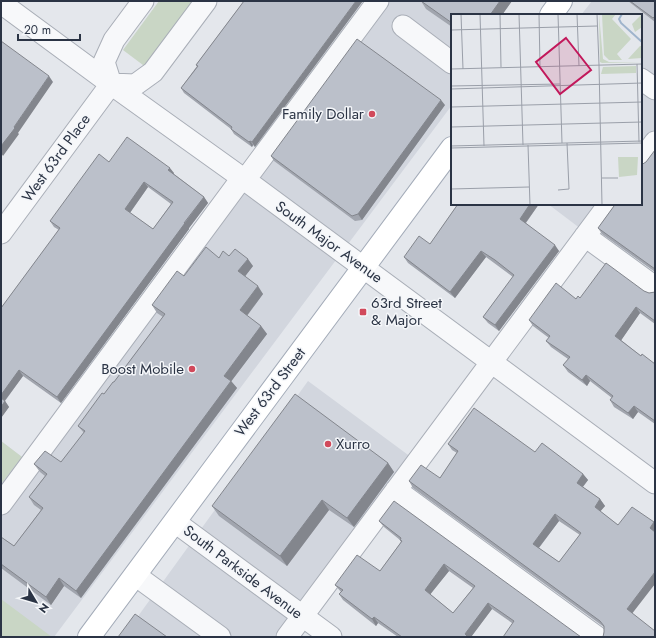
<svg xmlns="http://www.w3.org/2000/svg" width="656" height="638" viewBox="0 0 656 638" font-family="Jost,sans-serif">
	<rect width="100%" height="100%" fill="#e4e7ec"/>
	<path fill="#d2d6de" d="M 382,1 L 459,1 L 452,15 L 452,105 L 54,637 L 1,637 L 1,441 L 35,467 Z
		M 592,1 L 655,1 L 655,137 L 641,156 L 641,15 L 581,15 Z
		M 548,204 L 606,204 L 585,232 Z
		M 308,381 L 415,460 L 287,637 L 123,637 Z"/>
	<path fill="#c9d6c5" d="M 159,1 L 197,1 L 147,68 L 123,50 Z
		M 1,441 L 22,457 L 1,484 Z
		M 1,599 L 52,637 L 1,637 Z"/>
	<g fill="none" stroke-linecap="round" stroke-linejoin="round">
		<defs>
			<path id="minor" d="M 1,3 L 111,84 L 245,180 L 655,483
				M 403,26 L 452,63
				M 641,79 L 655,89
				M 111,84 L 135,85 L 153,72 L 206,1
				M 111,84 L 104,62 L 114,40 L 143,1
				M 641,161 L 655,142
				M 245,180 L 378,1
				M 1,233 L 111,84
				M 585,236 L 655,287
				M 396,490 L 597,637
				M 1,504 L 242,178
				M 175,522 L 331,637
				M 135,575 L 220,637
				M 287,637 L 609,204"/>
			<path id="major" d="M 551,15 L 561,1
				M 89,637 L 452,148"/>
		</defs>
		<use href="#minor" stroke="#a9aeb7" stroke-width="23"/>
		<use href="#major" stroke="#a3abb8" stroke-width="24"/>
		<use href="#minor" stroke="#f7f8fa" stroke-width="21"/>
		<use href="#major" stroke="#fff" stroke-width="22"/>
	</g>
	<path fill="#a1a5ae" fill-rule="evenodd" d="M 244,1 L 255,147 L 253,145 L 252,147 L 234,134 L 231,129 L 184,93 L 181,88 L 197,66 L 196,65 Z
		M 421,1 L 512,1 L 502,15 L 452,15 L 452,27 L 426,9 Z
		M 628,1 L 655,1 L 655,22 Z
		M 445,105 L 362,220 L 355,221 L 274,161 L 271,156 Z
		M 655,150 L 655,272 L 602,234 L 598,228 Z
		M 109,162 L 174,173 L 174,174 L 204,197 L 208,203 L 189,228 L 189,229 L 61,403 L 23,376 L 5,401 L 9,407 L 1,418 L 1,308 L 59,230 L 54,227 L 50,221 ZM 148,187 L 171,204 L 153,229 L 130,213 Z
		M 458,204 L 539,204 L 526,223 L 559,251 L 499,331 L 488,323 L 483,317 L 513,277 L 486,257 L 455,298 L 408,263 L 404,257 L 430,244 Z
		M 229,256 L 253,266 L 245,276 L 263,294 L 247,316 L 261,326 L 267,334 L 231,381 L 237,388 L 81,598 L 64,586 L 51,605 L 1,568 L 1,537 L 14,546 L 41,510 L 34,505 L 29,497 L 45,476 L 40,472 L 34,464 L 61,462 L 84,433 L 78,426 L 114,382 L 163,317 L 157,313 L 152,305 L 184,276 L 219,258 Z
		M 644,291 L 649,293 L 655,292 L 655,324 L 640,313 L 621,340 L 641,356 L 655,364 L 655,424 L 638,412 L 633,419 L 614,407 L 610,400 L 612,398 L 590,381 L 587,386 L 568,372 L 563,365 L 568,359 L 551,347 L 546,341 L 549,338 L 533,326 L 529,320 L 580,298 Z
		M 448,444 L 535,452 L 583,474 L 588,480 L 583,487 L 600,499 L 605,506 L 600,511 L 618,525 L 654,522 L 655,523 L 655,584 L 604,632 L 604,627 L 413,488 L 409,481 L 440,478 L 457,453 L 452,450 ZM 559,521 L 580,535 L 559,562 L 539,548 Z
		M 388,463 L 394,472 L 354,527 L 329,510 L 287,566 L 219,516 L 212,506 Z
		M 379,521 L 581,637 L 512,623 L 492,609 L 471,637 L 398,637 L 378,623 L 376,626 L 343,600 L 339,594 L 341,592 L 335,585 L 380,571 L 401,542 L 400,540 L 384,527 ZM 449,571 L 473,588 L 453,613 L 430,594 Z"/>
	<path fill="#83868d" d="M 356,1 L 363,1 L 255,147 L 252,142 Z
		M 500,1 L 512,1 L 502,15 L 490,15 Z
		M 49,76 L 53,82 L 18,133 L 19,134 L 3,156 L 1,153 L 1,146 Z
		M 441,100 L 445,105 L 362,220 L 358,214 Z
		M 250,141 L 253,145 L 252,147 L 249,142 Z
		M 170,168 L 174,173 L 172,176 L 168,170 Z
		M 144,182 L 148,187 L 129,214 L 125,209 Z
		M 204,197 L 208,203 L 189,228 L 189,229 L 61,403 L 57,397 Z
		M 530,204 L 539,204 L 524,225 L 520,219 Z
		M 555,245 L 559,251 L 499,331 L 495,325 Z
		M 481,251 L 486,257 L 455,298 L 450,292 Z
		M 248,259 L 253,266 L 243,279 L 238,271 Z
		M 258,286 L 263,294 L 245,318 L 240,310 Z
		M 636,307 L 640,313 L 620,342 L 615,336 Z
		M 261,326 L 267,334 L 230,383 L 224,376 Z
		M 19,370 L 23,376 L 3,403 L 1,399 L 1,395 Z
		M 586,375 L 590,381 L 587,386 L 582,380 Z
		M 231,381 L 237,388 L 81,598 L 76,591 Z
		M 5,401 L 9,407 L 1,418 L 1,407 Z
		M 634,406 L 638,412 L 633,419 L 628,413 Z
		M 388,463 L 394,472 L 354,527 L 347,518 Z
		M 583,474 L 588,480 L 581,489 L 577,483 Z
		M 600,499 L 605,506 L 599,513 L 595,507 Z
		M 322,500 L 329,510 L 287,566 L 280,556 Z
		M 555,514 L 559,521 L 537,550 L 533,544 Z
		M 654,522 L 655,523 L 655,534 L 650,528 Z
		M 444,564 L 449,571 L 429,596 L 425,590 Z
		M 655,572 L 655,584 L 631,615 L 627,609 Z
		M 59,578 L 64,586 L 51,605 L 46,597 Z
		M 488,603 L 492,609 L 471,637 L 466,637 L 465,634 Z
		M 374,617 L 378,623 L 376,626 L 372,619 Z"/>
	<path fill="#bbc0ca" stroke="#83868d" fill-rule="evenodd" d="M 244,1 L 356,1 L 252,142 L 250,141 L 249,142 L 231,129 L 232,127 L 181,88 L 198,66 L 196,65 Z
		M 421,1 L 500,1 L 490,15 L 452,15 L 452,23 Z
		M 630,1 L 655,1 L 655,16 L 653,18 Z
		M 357,39 L 441,100 L 358,214 L 352,216 L 271,156 Z
		M 1,41 L 49,76 L 14,127 L 15,128 L 1,146 Z
		M 127,137 L 170,168 L 168,170 L 204,197 L 184,223 L 185,223 L 57,397 L 19,370 L 1,395 L 1,308 L 60,228 L 50,221 L 99,154 L 109,162 ZM 144,182 L 173,202 L 153,229 L 125,209 Z
		M 655,150 L 655,269 L 598,228 L 614,206 L 615,204 L 641,204 L 641,165 L 646,162 Z
		M 458,204 L 530,204 L 520,219 L 555,245 L 495,325 L 483,317 L 514,275 L 495,260 L 481,251 L 450,292 L 404,257 L 419,236 L 430,244 Z
		M 206,247 L 219,258 L 223,251 L 229,256 L 235,249 L 248,259 L 238,271 L 258,286 L 240,310 L 261,326 L 224,376 L 231,381 L 76,591 L 59,578 L 46,597 L 1,564 L 1,537 L 14,546 L 43,508 L 29,497 L 47,474 L 34,464 L 45,451 L 61,462 L 85,431 L 78,426 L 102,393 L 104,394 L 113,382 L 114,382 L 165,314 L 152,305 L 177,271 L 184,276 Z
		M 606,263 L 644,291 L 649,293 L 655,292 L 655,321 L 636,307 L 615,336 L 641,356 L 642,354 L 655,364 L 655,421 L 634,406 L 628,413 L 610,400 L 613,396 L 586,375 L 582,380 L 563,365 L 570,357 L 546,341 L 550,336 L 529,320 L 556,283 L 576,299 L 578,296 L 580,298 Z
		M 295,394 L 388,463 L 347,518 L 322,500 L 280,556 L 212,506 Z
		M 1,398 L 5,401 L 1,407 Z
		M 474,408 L 535,452 L 542,443 L 583,474 L 577,483 L 600,499 L 595,507 L 618,525 L 632,507 L 654,522 L 650,528 L 655,532 L 655,572 L 627,609 L 655,631 L 655,637 L 603,637 L 604,632 L 604,626 L 600,621 L 409,481 L 421,465 L 440,478 L 458,451 L 448,444 ZM 555,514 L 581,533 L 559,562 L 533,544 Z
		M 394,501 L 581,637 L 503,637 L 514,621 L 488,603 L 465,634 L 468,637 L 402,637 L 374,617 L 372,619 L 339,594 L 343,590 L 335,585 L 357,555 L 380,571 L 402,541 L 400,540 L 401,538 L 379,521 ZM 444,564 L 475,586 L 453,613 L 425,590 Z
		M 135,614 L 167,637 L 118,637 Z"/>
	<g fill="#d1495b" stroke="#f4f6f9" stroke-width="1.5">
		<circle cx="372" cy="114" r="4"/>
		<rect x="359" y="308" width="8" height="8" rx="2"/>
		<circle cx="192" cy="369" r="4"/>
		<circle cx="328" cy="444" r="4"/>
	</g>
	<g text-anchor="middle" dominant-baseline="central" stroke-width="3" stroke-linejoin="round" paint-order="stroke">
		<g font-size="15" fill="#2b3445" stroke="#f4f6f9" text-anchor="end">
			<text x="364" y="114">Family Dollar</text>
			<text x="371" y="303" text-anchor="start">63rd Street<tspan x="371" dy="17">&amp; Major</tspan></text>
			<text x="184" y="369">Boost Mobile</text>
			<text x="336" y="444" text-anchor="start">Xurro</text>
		</g>
		<g font-size="15" fill="#2b3445" stroke="#f4f6f9">
			<text transform="translate(56 158) rotate(-54)">West 63rd Place</text>
			<text transform="translate(329 242) rotate(36)">South Major Avenue</text>
			<text transform="translate(270 392) rotate(-53)">West 63rd Street</text>
			<text transform="translate(243 572) rotate(37)">South Parkside Avenue</text>
		</g>
	</g>
	<g transform="translate(451 14)">
		<rect width="191" height="191" fill="#e4e7ec"/>
		<path d="M 148,0 L 152,45 L 158,48 L 191,48 L 151,49 L 149,48 ZM 151,0 L 165,0 L 161,5 L 180,25 L 166,40 L 171,46 L 158,46 L 153,41 ZM 191,0 L 191,13 L 184,18 L 181,10 ZM 189,32 L 191,32 L 191,44 L 177,45 ZM 185,52 L 185,59 L 150,60 L 152,53 ZM 167,143 L 187,143 L 186,161 L 168,163 Z" fill="#c9d6c5"/>
		<path fill="none" stroke="#9fb4cc" stroke-width="2" d="M 171,0 L 168,5 L 170,9 L 191,28"/>
		<path fill="none" stroke="#9a9fa9" stroke-width="1" d="M 10,0 L 12,55M 29,0 L 33,132M 49,0 L 50,53M 68,0 L 72,131M 88,0 L 89,53M 107,0 L 111,129M 126,0 L 128,52M 146,0 L 148,51M 0,16 L 146,12M 186,50 L 188,128M 148,51 L 151,191M 0,55 L 191,50M 0,72 L 109,70M 0,75 L 191,69M 0,93 L 191,88M 0,113 L 191,108M 77,131 L 79,191M 0,132 L 191,127M 0,134 L 191,129M 151,164 L 167,164M 0,175 L 78,173M 107,176 L 118,175 L 116,129"/>
		<path fill="#c2185b" fill-opacity="0.15" stroke="#c2185b" stroke-width="2" d="M 115,24 L 140,56 L 109,80 L 85,48 Z"/>
		<rect width="191" height="191" fill="none" stroke="#2b3445" stroke-width="2"/>
	</g>
	<rect width="656" height="638" fill="none" stroke="#2b3445" stroke-width="4"/>
	<g transform="translate(36 602) rotate(128)" stroke="#f4f6f9" stroke-width="3" paint-order="stroke">
	<path d="M0-3L7 15L0 10L-7 15Z" fill="#2b3445"/>
	<text y="-6" font-size="11" font-weight="bold" text-anchor="middle" fill="#2b3445">N</text>
	</g>
	<path d="M18 34v6h62v-6" fill="none" stroke="#2b3445" stroke-width="2"/>
	<text x="24" y="34" font-size="12" fill="#2b3445" stroke="#f4f6f9" stroke-width="3" paint-order="stroke">20 m</text>
</svg>
